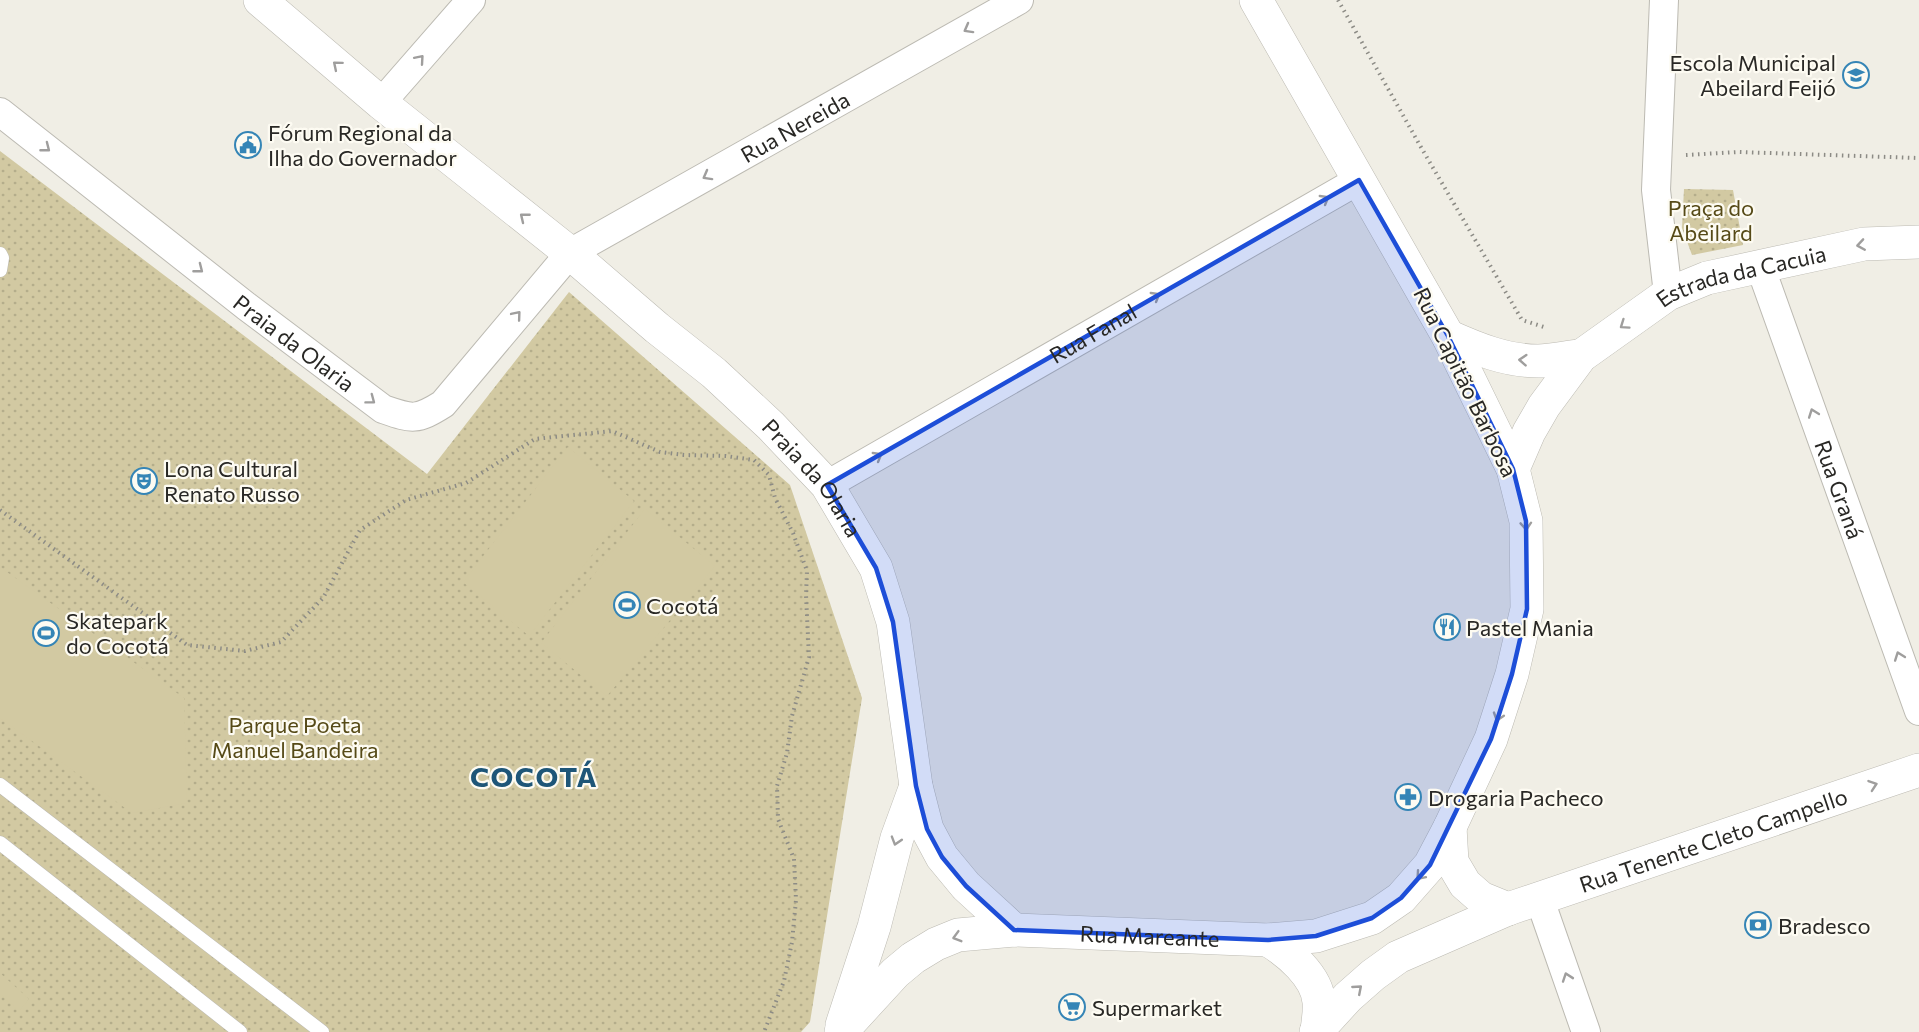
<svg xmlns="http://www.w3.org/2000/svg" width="1919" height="1032" viewBox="0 0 1919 1032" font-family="Commissioner,sans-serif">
	<defs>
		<pattern id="grass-dots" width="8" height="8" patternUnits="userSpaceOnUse" patternTransform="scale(1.5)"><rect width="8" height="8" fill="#d2c9a2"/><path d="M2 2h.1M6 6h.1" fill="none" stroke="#b4ad8b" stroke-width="1.8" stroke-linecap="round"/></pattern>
	</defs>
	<rect width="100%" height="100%" fill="#f0eee5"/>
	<path fill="url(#grass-dots)" d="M 0,151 L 427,474 L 569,292 L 790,485 L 862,698 L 810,1022 L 801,1032 L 0,1032 Z
		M 1684,189 L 1733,190 L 1743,245 L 1692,255 L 1682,228 Z"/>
	<path fill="#d2c9a2" d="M 568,447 L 634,501 L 529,636 L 463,582 Z
		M 645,509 L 715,566 L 607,696 L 541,643 Z
		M 0,567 L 184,698 L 187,803 L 132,813 L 0,718 Z
		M 0,973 L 29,999 L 19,1011 L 0,994 Z"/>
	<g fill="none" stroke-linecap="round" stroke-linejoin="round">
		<defs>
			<path id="lane" d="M 0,254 L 2,258 L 0,270
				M 0,785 L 322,1032
				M 0,843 L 240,1032"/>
			<g id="street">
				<path d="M 1664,0 L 1656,190 L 1668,294"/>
				<path d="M 381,103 L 471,0"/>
				<path id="s1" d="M 0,112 L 246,306 L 383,409 C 412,419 416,421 443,404 L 570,253 L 1019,0"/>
				<path id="s2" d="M 1760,266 L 1919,711"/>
				<path id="s3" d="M 827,485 L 1359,180"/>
				<path d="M 1540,900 L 1586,1032"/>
			</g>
			<g id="secondary">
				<path id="s4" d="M 260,0 L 381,103 L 570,253 L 657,328 L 714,373 L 771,426 L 827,485 L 876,568 L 893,622 L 916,786 L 927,829 L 942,857 L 966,886 L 1014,930"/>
				<path d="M 1448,336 C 1477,349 1506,361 1538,361 C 1552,361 1567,357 1581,356"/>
				<path id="s5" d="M 1513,469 L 1529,432 L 1544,406 L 1581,356 L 1668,294 L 1707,278 L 1864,244 L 1919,242"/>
				<path d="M 1450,827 L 1452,862 L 1465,884 L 1481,898 L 1508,909"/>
				<path d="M 1268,940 C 1288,952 1317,976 1319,1002 C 1320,1011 1318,1021 1317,1031"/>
				<path d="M 842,1025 L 874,927 L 897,838 L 916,786"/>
				<path id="s6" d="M 841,1032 L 895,973 L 913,958 L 936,944 L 958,935 L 1014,930 L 1268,940 L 1316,936 L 1372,918 L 1401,898 L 1430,865 L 1450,827 L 1491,739 L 1512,674 L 1527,609 L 1526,521 L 1513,469 L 1448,336 L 1256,0"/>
				<path id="s7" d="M 1316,1032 L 1348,997 L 1373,975 L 1398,957 L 1508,909 L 1919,770"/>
			</g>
		</defs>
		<use href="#lane" stroke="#bcbab2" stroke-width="15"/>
		<use href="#street" stroke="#bcbab2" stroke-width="30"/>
		<use href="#secondary" stroke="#bcbab2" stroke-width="34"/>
		<path stroke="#8c8b85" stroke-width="4" stroke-dasharray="1.5 4.5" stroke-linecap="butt" d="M 1338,0 L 1422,149 L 1522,320 L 1544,327
			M 1686,155 L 1738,152 L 1919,158
			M 0,510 L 187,645 L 245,651 L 281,642 L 323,598 L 360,530 L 406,500 L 466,483 L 535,439 L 612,431 L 660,452 L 684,455 L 726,456 L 754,460 L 769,475 L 775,498 L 793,533 L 807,571 L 806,595 L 809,657 L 792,716 L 787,753 L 777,786 L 778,819 L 794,859 L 796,900 L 792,942 L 784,981 L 764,1032"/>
		<use href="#lane" stroke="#fff" stroke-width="14"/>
		<use href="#street" stroke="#fff" stroke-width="28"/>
		<use href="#secondary" stroke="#fff" stroke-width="33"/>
	</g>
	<defs><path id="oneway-chevron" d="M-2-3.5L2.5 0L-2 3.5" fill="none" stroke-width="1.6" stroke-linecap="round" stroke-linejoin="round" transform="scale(1.5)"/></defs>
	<g stroke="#9f9e9d">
		<use href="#oneway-chevron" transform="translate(968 29) rotate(151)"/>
		<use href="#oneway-chevron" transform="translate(420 59) rotate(-49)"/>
		<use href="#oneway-chevron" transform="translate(337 65) rotate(-140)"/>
		<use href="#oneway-chevron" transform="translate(46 148) rotate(38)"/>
		<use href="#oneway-chevron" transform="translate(707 176) rotate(151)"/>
		<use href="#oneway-chevron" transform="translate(1325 199) rotate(-30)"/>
		<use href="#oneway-chevron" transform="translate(524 217) rotate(-141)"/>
		<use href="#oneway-chevron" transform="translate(1861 245) rotate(171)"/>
		<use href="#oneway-chevron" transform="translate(199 269) rotate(38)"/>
		<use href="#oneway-chevron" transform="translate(1156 296) rotate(-30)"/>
		<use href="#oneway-chevron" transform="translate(517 315) rotate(-50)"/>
		<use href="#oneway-chevron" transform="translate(1624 325) rotate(145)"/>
		<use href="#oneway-chevron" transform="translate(1523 360) rotate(-176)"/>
		<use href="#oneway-chevron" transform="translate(371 400) rotate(37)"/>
		<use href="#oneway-chevron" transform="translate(1813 413) rotate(-110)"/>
		<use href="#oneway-chevron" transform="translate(878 456) rotate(-30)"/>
		<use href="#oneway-chevron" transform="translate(1526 526) rotate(86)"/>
		<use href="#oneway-chevron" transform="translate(1899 656) rotate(-110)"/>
		<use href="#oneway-chevron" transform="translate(1498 717) rotate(108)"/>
		<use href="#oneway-chevron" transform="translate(1873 785) rotate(-19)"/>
		<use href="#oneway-chevron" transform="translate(896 841) rotate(107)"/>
		<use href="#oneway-chevron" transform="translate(1420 876) rotate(131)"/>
		<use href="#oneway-chevron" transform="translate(957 937) rotate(164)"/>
		<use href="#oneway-chevron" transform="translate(1567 977) rotate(-109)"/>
		<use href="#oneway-chevron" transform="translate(1358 989) rotate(-41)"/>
	</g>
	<path fill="#1d4ed8" fill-opacity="0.2" stroke="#1d4ed8" stroke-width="4.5" stroke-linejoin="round" d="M 1359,180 L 1448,336 L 1513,469 L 1526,521 L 1527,609 L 1512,674 L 1491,739 L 1430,865 L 1401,898 L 1372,918 L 1316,936 L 1268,940 L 1014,930 L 966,886 L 942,857 L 927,829 L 916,786 L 893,622 L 876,568 L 827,485 Z"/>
	<defs>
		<symbol id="school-ring" viewBox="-11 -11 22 22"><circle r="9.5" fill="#fdfbf2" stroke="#3585b6" stroke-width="1.5"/><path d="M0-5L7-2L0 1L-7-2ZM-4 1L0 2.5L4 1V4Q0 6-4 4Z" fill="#3585b6"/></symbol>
		<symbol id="civic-ring" viewBox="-11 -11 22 22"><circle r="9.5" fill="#fdfbf2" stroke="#3585b6" stroke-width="1.5"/><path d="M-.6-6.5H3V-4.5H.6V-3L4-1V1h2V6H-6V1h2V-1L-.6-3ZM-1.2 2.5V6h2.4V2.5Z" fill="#3585b6"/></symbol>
		<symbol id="theatre-ring" viewBox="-11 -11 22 22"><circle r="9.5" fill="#fdfbf2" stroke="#3585b6" stroke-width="1.5"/><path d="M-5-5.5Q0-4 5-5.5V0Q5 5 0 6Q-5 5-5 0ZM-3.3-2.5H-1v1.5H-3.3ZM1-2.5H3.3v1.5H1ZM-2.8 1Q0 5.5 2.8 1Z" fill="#3585b6"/></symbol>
		<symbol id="stadium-ring" viewBox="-11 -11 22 22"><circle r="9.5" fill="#fdfbf2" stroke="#3585b6" stroke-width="1.5"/><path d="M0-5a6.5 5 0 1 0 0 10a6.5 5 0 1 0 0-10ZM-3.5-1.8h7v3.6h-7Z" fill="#3585b6"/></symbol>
		<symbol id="restaurant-ring" viewBox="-11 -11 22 22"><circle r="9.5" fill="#fdfbf2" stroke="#3585b6" stroke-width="1.5"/><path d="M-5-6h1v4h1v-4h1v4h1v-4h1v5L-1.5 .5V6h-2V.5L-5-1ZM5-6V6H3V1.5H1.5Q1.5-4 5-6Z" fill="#3585b6"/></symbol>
		<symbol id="pharmacy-ring" viewBox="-11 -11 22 22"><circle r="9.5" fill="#fdfbf2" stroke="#3585b6" stroke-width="1.5"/><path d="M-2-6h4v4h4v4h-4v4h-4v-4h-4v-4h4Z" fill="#3585b6"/></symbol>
		<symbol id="bank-ring" viewBox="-11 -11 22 22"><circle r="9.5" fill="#fdfbf2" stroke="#3585b6" stroke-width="1.5"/><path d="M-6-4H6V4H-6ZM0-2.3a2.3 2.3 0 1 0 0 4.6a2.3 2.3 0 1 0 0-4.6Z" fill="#3585b6"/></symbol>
		<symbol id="supermarket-ring" viewBox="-11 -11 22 22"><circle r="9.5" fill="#fdfbf2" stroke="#3585b6" stroke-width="1.5"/><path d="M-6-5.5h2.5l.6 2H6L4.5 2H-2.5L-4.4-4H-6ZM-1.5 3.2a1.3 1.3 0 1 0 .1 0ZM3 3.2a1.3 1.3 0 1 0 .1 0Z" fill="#3585b6"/></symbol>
	</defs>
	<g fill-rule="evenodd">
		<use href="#school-ring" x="1841" y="60" width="30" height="30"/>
		<use href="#civic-ring" x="233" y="130" width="30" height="30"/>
		<use href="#theatre-ring" x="129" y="466" width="30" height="30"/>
		<use href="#stadium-ring" x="612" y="590" width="30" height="30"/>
		<use href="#restaurant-ring" x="1432" y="612" width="30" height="30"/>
		<use href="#stadium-ring" x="31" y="618" width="30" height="30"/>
		<use href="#pharmacy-ring" x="1393" y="782" width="30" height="30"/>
		<use href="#bank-ring" x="1743" y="910" width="30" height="30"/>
		<use href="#supermarket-ring" x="1057" y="992" width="30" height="30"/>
	</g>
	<g text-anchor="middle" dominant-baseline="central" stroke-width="4.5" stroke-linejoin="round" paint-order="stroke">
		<g font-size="22" fill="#292825" stroke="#fdfbf2" text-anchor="start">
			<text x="1836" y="62" text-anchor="end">Escola Municipal<tspan x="1836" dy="25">Abeilard Feijó</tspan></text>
			<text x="268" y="132">Fórum Regional da<tspan x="268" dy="25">Ilha do Governador</tspan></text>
			<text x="164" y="468">Lona Cultural<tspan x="164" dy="25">Renato Russo</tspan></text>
			<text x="646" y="605">Cocotá</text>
			<text x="66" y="620">Skatepark<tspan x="66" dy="25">do Cocotá</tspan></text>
			<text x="1466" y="627">Pastel Mania</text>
			<text x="1428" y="797">Drogaria Pacheco</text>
			<text x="1778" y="925">Bradesco</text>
			<text x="1092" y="1007">Supermarket</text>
		</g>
		<g font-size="22" fill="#292825" stroke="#fdfbf2">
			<text stroke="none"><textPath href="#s1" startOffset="1004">Rua Nereida</textPath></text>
			<text stroke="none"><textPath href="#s5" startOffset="315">Estrada da Cacuia</textPath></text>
			<text stroke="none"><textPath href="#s3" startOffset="306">Rua Fanal</textPath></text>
			<text stroke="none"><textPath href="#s1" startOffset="374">Praia da Olaria</textPath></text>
			<text transform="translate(1466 382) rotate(64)">Rua Capitão Barbosa</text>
			<text stroke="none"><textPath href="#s4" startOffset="732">Praia da Olaria</textPath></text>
			<text stroke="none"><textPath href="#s2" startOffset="237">Rua Graná</textPath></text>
			<text stroke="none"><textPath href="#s7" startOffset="448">Rua Tenente Cleto Campello</textPath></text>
			<text stroke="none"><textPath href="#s6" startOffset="346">Rua Mareante</textPath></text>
		</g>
		<g font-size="22" fill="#564a17" stroke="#fdfbf2">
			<text x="1711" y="207">Praça do<tspan x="1711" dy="25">Abeilard</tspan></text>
			<text x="295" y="724">Parque Poeta<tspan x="295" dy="25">Manuel Bandeira</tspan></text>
		</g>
		<g font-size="28" font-weight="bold" letter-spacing="1.5" fill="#1e5678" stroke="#fdfbf2">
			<text x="534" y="776">COCOTÁ</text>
		</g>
	</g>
</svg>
